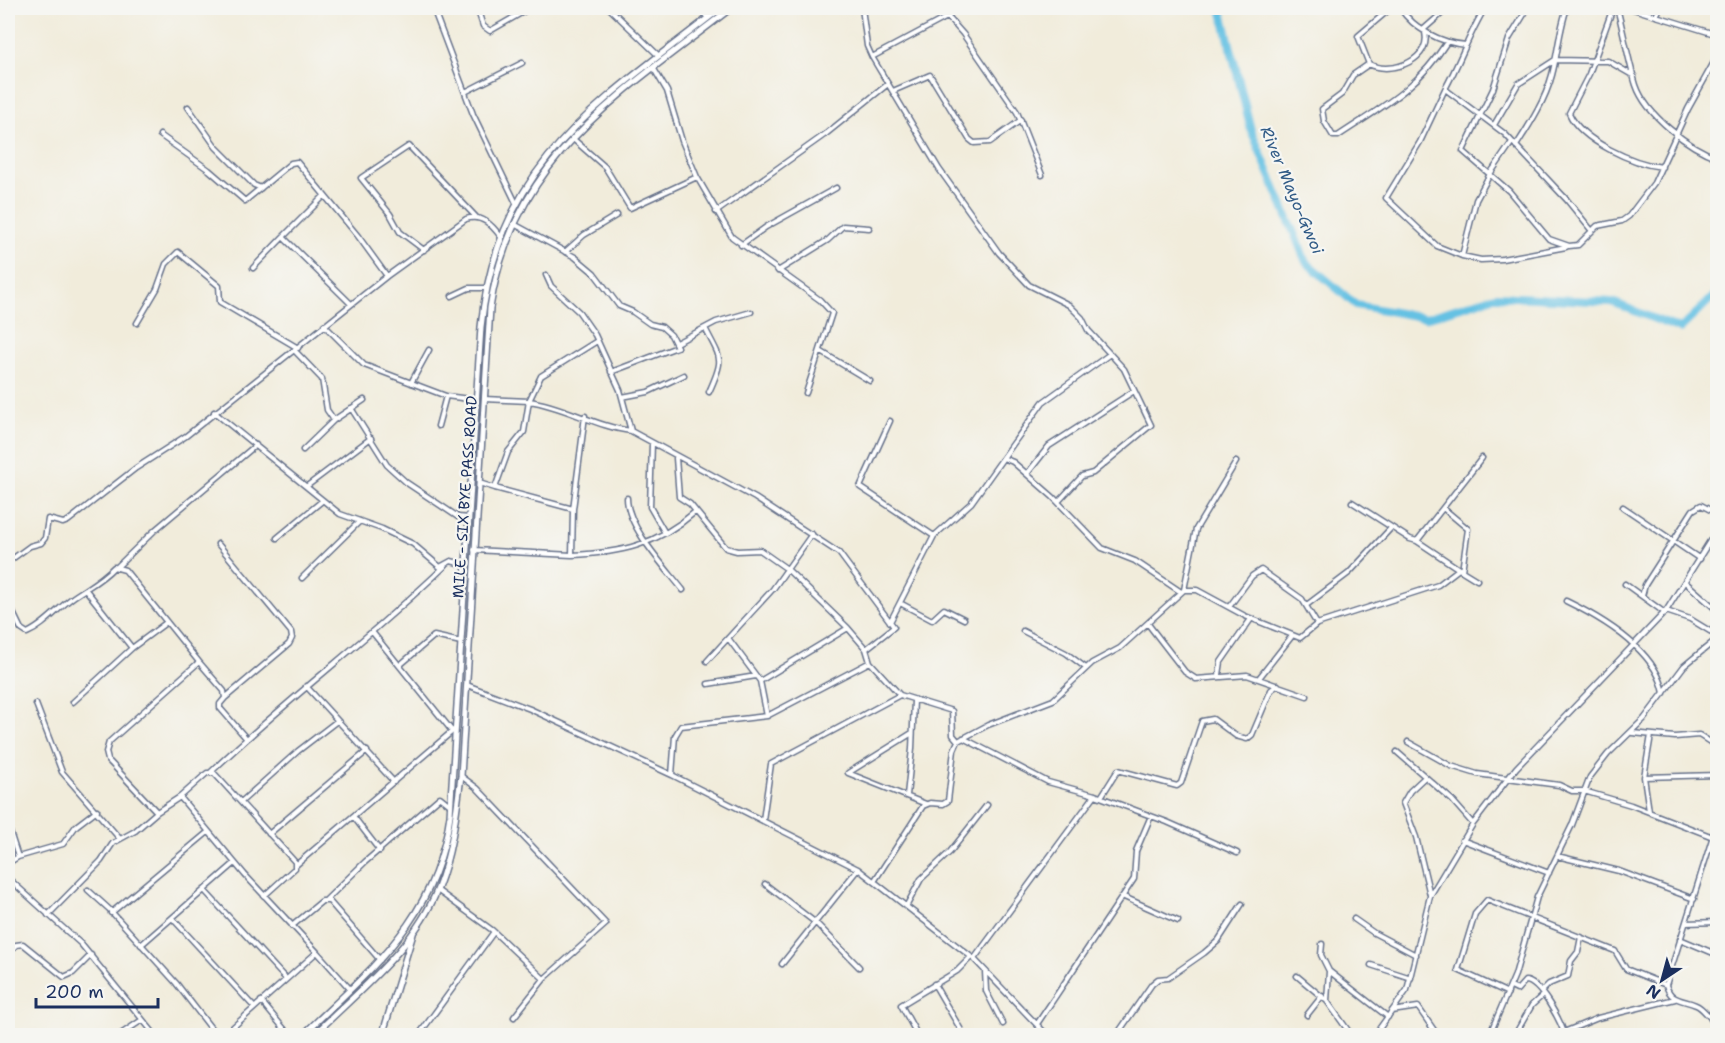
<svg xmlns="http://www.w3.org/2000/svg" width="1725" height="1043" viewBox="0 0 1725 1043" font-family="'Shantell Sans',sans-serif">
	<rect width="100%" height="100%" fill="#f6f6f2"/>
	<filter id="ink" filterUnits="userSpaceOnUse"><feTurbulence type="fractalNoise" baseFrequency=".0167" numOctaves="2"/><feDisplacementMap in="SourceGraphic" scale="12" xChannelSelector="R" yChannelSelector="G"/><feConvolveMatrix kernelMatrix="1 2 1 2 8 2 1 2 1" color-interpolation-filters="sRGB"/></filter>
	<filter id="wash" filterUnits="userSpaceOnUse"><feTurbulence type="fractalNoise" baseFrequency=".008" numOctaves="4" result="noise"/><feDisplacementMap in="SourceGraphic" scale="24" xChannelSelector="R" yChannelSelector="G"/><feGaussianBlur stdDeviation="1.35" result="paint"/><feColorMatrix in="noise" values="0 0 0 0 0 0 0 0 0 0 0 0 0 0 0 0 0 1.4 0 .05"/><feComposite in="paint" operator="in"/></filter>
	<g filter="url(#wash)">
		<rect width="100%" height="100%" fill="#f1ecdb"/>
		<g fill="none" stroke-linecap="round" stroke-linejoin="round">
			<path stroke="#65c1e3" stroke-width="8" d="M 1221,8 L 1251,130 L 1306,262 L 1356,305 L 1426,318 L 1496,296 L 1612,302 L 1680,329 L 1718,292"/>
		</g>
	</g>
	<g filter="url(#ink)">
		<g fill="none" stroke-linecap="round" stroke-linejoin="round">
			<defs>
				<path id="street" d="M 433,8 L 473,114 L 516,203
					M 477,8 L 483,26 L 490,31 L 530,8
					M 609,8 L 659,56
					M 699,8 L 708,18
					M 862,8 L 867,46 L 872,57 L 939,169 L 999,253 L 1029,285 L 1069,305 L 1082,318 L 1088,330 L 1124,369 L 1151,425 L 1093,473 L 1082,476 L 1058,502
					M 940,8 L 963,34 L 1017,112 L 1042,175
					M 1391,8 L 1358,36 L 1369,64 C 1391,76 1435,59 1424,29
					M 1400,8 C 1414,29 1440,43 1466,45
					M 1485,8 C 1469,34 1460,62 1445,89 L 1505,134 L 1567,200 L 1592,231
					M 1528,8 L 1509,39 L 1493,89 L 1463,151 L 1509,191 L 1549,239 L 1569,246 L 1578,245 L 1597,226 L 1622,221 L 1629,216 L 1654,183 L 1688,109 L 1718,55
					M 1613,8 L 1589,74 L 1569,113 C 1581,141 1634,164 1662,167
					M 1617,8 C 1624,33 1628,60 1636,85 C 1646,115 1689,148 1718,158
					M 1630,8 L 1718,35
					M 1656,16 L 1660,8
					M 1424,29 L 1448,8
					M 1712,33 L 1718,18
					M 872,57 L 949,16
					M 1369,64 L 1353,75 L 1342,94 L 1322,109 L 1324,121 L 1333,136 L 1338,136 C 1383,106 1417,89 1447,42
					M 654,69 L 667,91 L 682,141 L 697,177 L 732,237 L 820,300 L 832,313 L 806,393
					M 1445,89 L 1420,142 L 1386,198 L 1437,246 L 1462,256 L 1481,260 L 1502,259 L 1566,247
					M 893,91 L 930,75 L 969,139 L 974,143 L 990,142 L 1021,120
					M 465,92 L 522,63
					M 188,107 L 216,147 L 254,185 L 261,188
					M 1494,125 L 1518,84 L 1555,60 L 1608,61 L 1634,76
					M 160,135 L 209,170 L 245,201 L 291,163 L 297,162 L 358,236 L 387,276
					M 572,138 L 605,167 L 630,208 L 697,177
					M 1516,146 C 1530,124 1545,101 1552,75 C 1558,53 1559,30 1567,8
					M 324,196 L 283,237 L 351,304
					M 716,212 L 827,133 L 888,84
					M 514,224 L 575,257 L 594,273 L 619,306 L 633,312 L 650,324 L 662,327 L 671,335 L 677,347 L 611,372
					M 741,245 L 766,227 L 836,188
					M 424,250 L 400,232 L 390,214 L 361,178 L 409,146 L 476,217
					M 565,252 L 584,235 L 617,215
					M 1462,256 L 1476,200 L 1490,174 L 1512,142
					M 253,268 L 283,237
					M 778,271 L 828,240 L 843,226 L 869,228
					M 546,275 L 551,286 L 579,312 L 595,335 L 620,390 L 631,431
					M 452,296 L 469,288 L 486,288
					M 137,323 L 157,289 L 166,264 L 178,252 L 219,286 L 220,302 L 298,348
					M 324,325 L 364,365 L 446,396 L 477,400
					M 705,328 C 721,360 725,357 709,392
					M 676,343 L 716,322 L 751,312
					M 295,351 L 322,379 L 327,410 L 334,420
					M 820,351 L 870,381
					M 411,383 L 429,350
					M 622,397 L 648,392 L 684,375
					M 484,399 L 529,401 L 541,376 L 597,341
					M 351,408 L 387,465 L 407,483 L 458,517 L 469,518
					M 214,412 L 340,514 L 382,529 L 413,544 L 440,567 L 451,561 L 466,565
					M 890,421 L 860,487 L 934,536 L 890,622
					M 438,426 L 446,396
					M 652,443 L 650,507 L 665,533
					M 303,450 L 334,420 L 364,400
					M 676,458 L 679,497 L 690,504 L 726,548 L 737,551 L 760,550 L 787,569 L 848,628 L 866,649 L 870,662 L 900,695 L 952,711 L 953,735 L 958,741
					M 1003,458 L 1043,402 L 1110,354
					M 1027,474 L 1049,446 L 1134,391
					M 479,483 L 495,488 L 508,452 L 524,432 L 529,401 C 565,406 596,427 631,431 L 755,498 L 839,553 L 894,627 L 866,649
					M 307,486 L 371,438
					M 495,488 L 573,509
					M 627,498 C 627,527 665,567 683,590
					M 1352,502 L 1410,539 L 1417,541 L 1459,569
					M 1623,507 L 1700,559
					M 1443,508 L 1468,529 L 1462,571
					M 934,536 L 971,503 L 1003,458 L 1013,462 L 1053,497 L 1102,548 L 1135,561 L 1181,592
					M 277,538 L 322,501
					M 1417,541 L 1482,458
					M 218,544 L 291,632 L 292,638 L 289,644 L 225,698
					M 474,550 L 572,555 L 573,509 L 585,416
					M 572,555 C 621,553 657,545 695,512
					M 8,562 L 30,546 L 41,543 L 45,538 L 48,519 L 63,523 L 68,521 L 136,468 L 186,436 L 387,276 L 466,219 C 482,214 492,225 501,237
					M 118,566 L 155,530 L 256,445
					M 302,578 L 360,521
					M 1685,582 L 1718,611
					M 1625,584 L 1665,613
					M 86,590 L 132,648
					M 1184,590 L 1196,529 L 1236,462
					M 1642,596 L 1645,585 L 1693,510 L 1701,505 L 1718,514
					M 1566,601 C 1603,619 1656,650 1664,693
					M 8,602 L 21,629 L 27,633 C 44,626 57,609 72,598 C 86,588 101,581 114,567 L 125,570 L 199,662 L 109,742 L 106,752 L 108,760 L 157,812 L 180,797 L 245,875 L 317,952
					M 900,603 L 932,620 L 944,609 L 964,619
					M 1308,604 L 1349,573 L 1391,528
					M 1229,607 L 1252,576 L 1261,570 L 1302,599 L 1317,624
					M 1666,611 L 1690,619 L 1718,636
					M 1148,624 L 1185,672 L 1196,679 L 1247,675 L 1307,696
					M 1023,631 L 1066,653 L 1086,668
					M 373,633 L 452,731
					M 728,638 L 760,681 L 767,716
					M 707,661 L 773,589 L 812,534
					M 199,662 L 224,691 L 225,698 L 220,704 L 220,708 L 246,738
					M 400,665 L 434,636 L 461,642
					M 1219,675 L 1221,662 L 1251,619
					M 1259,678 L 1292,636
					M 760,681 L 848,628
					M 708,684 L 756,676
					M 467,685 L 530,709 L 672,775 L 858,869 L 974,959 L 1043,1031 L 1052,1036
					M 306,686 L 394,782
					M 73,702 L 132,648 L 167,622
					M 36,704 L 62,772 L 120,839
					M 912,733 L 848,773 L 926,804
					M 1632,733 L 1675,737 L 1699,735 L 1718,747
					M 963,738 L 1048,782 L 1095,795 L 1167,822 L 1237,853
					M 1408,742 L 1451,766 L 1477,774 L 1559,785 L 1572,791 L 1584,791 L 1631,805 L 1718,839
					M 1397,752 L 1452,800 L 1473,824
					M 211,772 C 286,700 369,639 444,567
					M 672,775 L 675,736 L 681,726 L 767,716 L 870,662
					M 461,776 L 477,788 L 606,924 L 544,979 L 514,1017
					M 1425,777 L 1410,791 L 1403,803 L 1416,837 L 1430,895
					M 1644,777 L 1718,775
					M 907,795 L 912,749 L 914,700
					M 180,797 L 207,773 L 214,773 L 295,862 L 295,868 L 264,896
					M 1101,797 L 1118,770 L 1177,786 L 1181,783 L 1202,721 L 1213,719 L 1236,736 L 1247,739 L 1252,735 L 1271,690 L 1278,685
					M 241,802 L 298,751 L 337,721
					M 1649,811 L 1644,777 L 1651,735
					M 353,816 L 380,851
					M 763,820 L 771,764 L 900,695
					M 1718,820 L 1666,985 C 1671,1002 1682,999 1696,1005 C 1704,1008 1709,1019 1718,1024
					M 8,826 L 18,857
					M 269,834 L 367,751
					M 1462,840 L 1549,873
					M 1557,856 L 1619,871 L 1694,899
					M 8,863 L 18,857 L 63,844 L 76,826 L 97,810
					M 296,865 L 455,729
					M 8,878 L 81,944 L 156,1036
					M 875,880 L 923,806 L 930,803 L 943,804 L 948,801 L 954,750 L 958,741 L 988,725 L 1053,700 L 1092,663 L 1120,648 L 1184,590 L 1197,590 L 1245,616 L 1300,638 L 1317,624 L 1438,585 L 1459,569 L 1477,580
					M 765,884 L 816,923 L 859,967
					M 88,890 L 109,909 L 176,983 L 217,1036
					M 204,890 L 286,979
					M 437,890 L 492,930 L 544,979
					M 1124,897 L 1178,921
					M 326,900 L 365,862 L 440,797 L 450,805
					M 907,905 L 921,879 L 950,852 L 987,805
					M 111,913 L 208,832
					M 48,915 L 101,861 L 113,843 L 135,831 L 157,812
					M 172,918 L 254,1007
					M 1354,919 L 1374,933 L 1416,955
					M 1686,923 L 1718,922
					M 292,926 L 322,901 L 329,901 L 380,960
					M 1680,939 L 1718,955
					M 1322,944 L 1321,955 L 1329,971 L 1327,1001
					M 141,945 L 235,863
					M 11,951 L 16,945 L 23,944 L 64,977 L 73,973 L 91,955
					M 974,959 L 1095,795
					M 782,964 L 858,869
					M 1371,965 L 1411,978
					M 985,971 L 986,991 L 1003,1024
					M 1329,971 L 1388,1017
					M 1297,976 L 1327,1001 L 1352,1036
					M 934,984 L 961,1030
					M 1511,987 L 1517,990 L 1525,981 C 1540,981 1561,1022 1565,1036
					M 1541,992 L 1549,984 L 1568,976 L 1571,961 L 1578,952 L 1581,937
					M 1508,993 L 1458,970 L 1475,914 L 1487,900 L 1615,951 L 1626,969 L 1666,985
					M 261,1001 L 290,1036
					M 1392,1011 L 1418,1007 L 1438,1036
					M 1307,1015 L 1322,996
					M 1711,1019 L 1718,1000
					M 1037,1024 L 1134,879 L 1136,851 L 1151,816
					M 1564,1032 L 1598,1018 L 1675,999
					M 1516,1033 L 1532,1005 L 1543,995
					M 118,1036 L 142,1020
					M 223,1036 L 317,952 L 350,989
					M 418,1036 L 493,933
					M 918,1036 L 901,1005 L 957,971 L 971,957
					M 1116,1036 L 1152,984 L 1158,979 L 1168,978 L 1204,953 L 1218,941 L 1242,904
					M 1374,1036 L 1407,990 L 1430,896 L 1473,824 L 1516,768 L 1666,611 L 1718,528
					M 1489,1036 L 1515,975 L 1537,897 L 1572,825 L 1590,777 L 1608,754 L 1644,719 L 1684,666 L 1718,638"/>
				<path id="secondary" d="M 302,1036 C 373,966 436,920 450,815 L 481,327 C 498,161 601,102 721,8
					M 313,1036 C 357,992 415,948 438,888 C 452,852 456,815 461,776 L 490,308 C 513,157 620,95 731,8
					M 382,1036 L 413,934"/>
			</defs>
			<use href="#street" stroke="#66718a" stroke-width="7"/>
			<use href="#secondary" stroke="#66718a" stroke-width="8"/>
			<use href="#street" stroke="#fff" stroke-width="4"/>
			<use href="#secondary" stroke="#fff" stroke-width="5"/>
		</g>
	</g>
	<g text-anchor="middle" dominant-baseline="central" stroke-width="4.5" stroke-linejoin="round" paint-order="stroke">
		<g font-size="15" fill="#1b2f5e" stroke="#f6f6f2">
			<text transform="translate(465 497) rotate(-86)">MILE - SIX BYE PASS ROAD</text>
		</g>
		<g font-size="16" font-style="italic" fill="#315b86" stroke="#f6f6f2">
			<text transform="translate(1292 190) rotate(67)">River Mayo-Gwoi</text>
		</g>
	</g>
	<rect width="1725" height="1043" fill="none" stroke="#f6f6f2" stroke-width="30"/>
	<g transform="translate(1662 980) rotate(216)" stroke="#f6f6f2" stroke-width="4.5" paint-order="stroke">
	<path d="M0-4.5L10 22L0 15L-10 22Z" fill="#1b2f5e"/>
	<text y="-9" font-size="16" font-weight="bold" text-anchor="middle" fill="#1b2f5e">N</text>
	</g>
	<path d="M36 998v9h122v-9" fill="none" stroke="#1b2f5e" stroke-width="3"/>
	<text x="45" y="998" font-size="18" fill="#1b2f5e" stroke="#f6f6f2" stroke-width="4.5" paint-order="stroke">200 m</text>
</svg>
